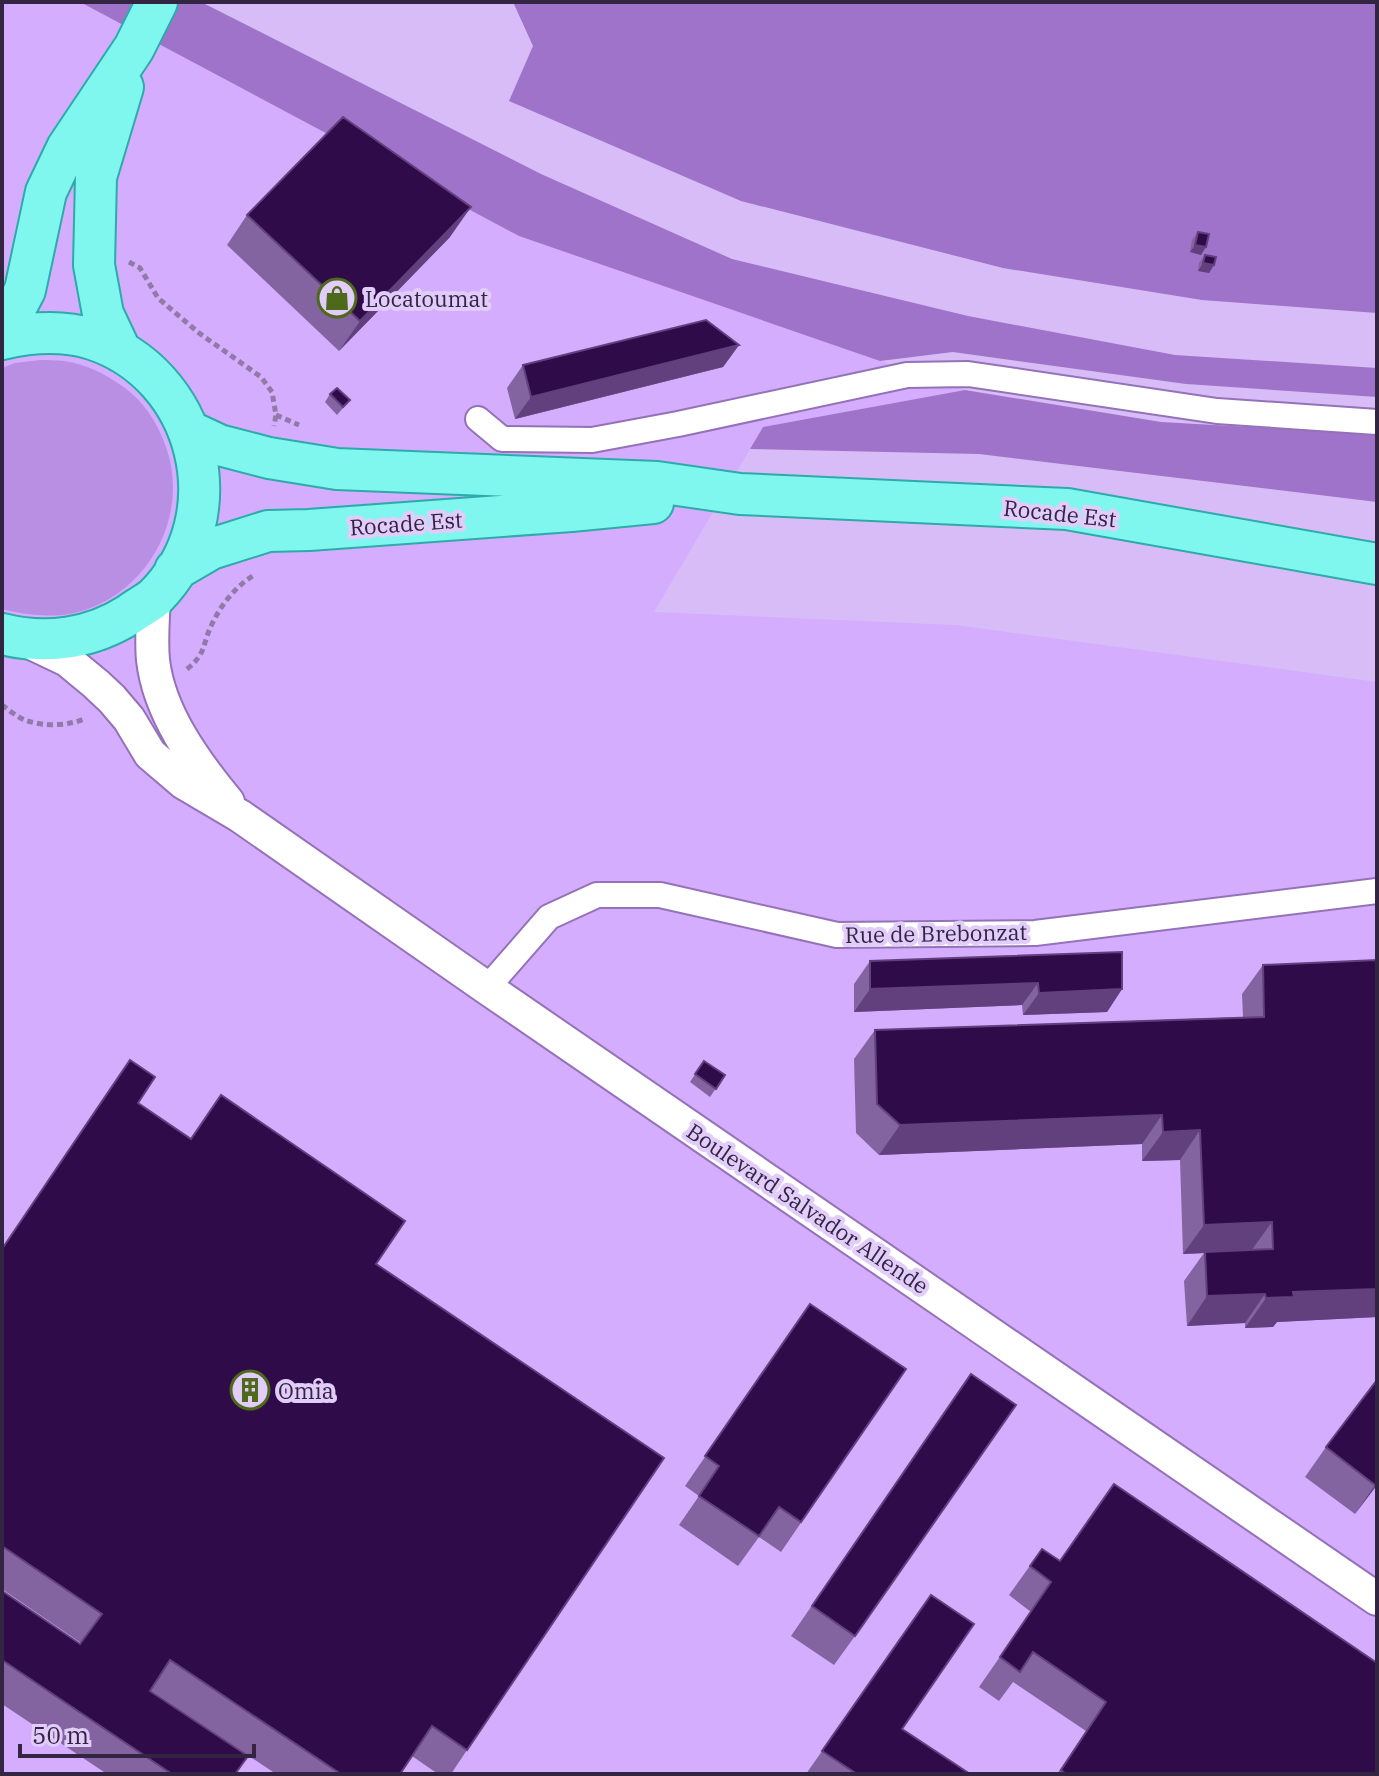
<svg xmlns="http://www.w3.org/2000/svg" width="1379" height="1776" viewBox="0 0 1379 1776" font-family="'IBM Plex Serif',serif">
	<rect width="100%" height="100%" fill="#d8bcf7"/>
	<path fill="#d4adfe" d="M 2,2 L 80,2 L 519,236 L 965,390 L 763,427 L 654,612 L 955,625 L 1377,682 L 1377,1774 L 2,1774 Z"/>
	<path fill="#b88fe3" d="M 40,360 C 48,360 56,360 64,361 C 87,364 107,375 125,388 C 145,403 158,424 166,447 C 191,517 146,597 74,613 C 50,618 26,615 2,609 L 2,368 L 15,363 Z"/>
	<path fill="#9e73c9" d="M 80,2 L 201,2 L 541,174 L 732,259 L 968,316 L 1175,355 L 1377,368 L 1377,397 L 1186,384 L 953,352 L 880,361 L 519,236 Z
		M 513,2 L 1377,2 L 1377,313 L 1202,300 L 1003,268 L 741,201 L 509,101 L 533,46 Z
		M 965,390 L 1161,422 L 1377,434 L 1377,502 L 979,454 L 750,449 L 763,427 Z"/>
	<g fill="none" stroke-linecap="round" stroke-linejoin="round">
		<defs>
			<path id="minor" d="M 478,419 L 502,439 L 592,440 L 678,424 L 907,375 L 968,374 L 1217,411 L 1377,422
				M 487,988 L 549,917 L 597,895 L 660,895 L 837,935 L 1035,933 L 1377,891"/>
			<path id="tertiary" d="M 154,598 C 153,618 151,639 153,660 C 159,713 195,762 228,802
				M 25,640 L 67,660 L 96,684 L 112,699 L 129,719 L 150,754 L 184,783 L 240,816 L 487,988 L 1377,1599"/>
			<path id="primary" d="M 2,329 L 13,313 L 25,290 L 46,192 L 67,148 L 134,48 L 157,2
				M 2,339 C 32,332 62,330 92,339 C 200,374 236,515 155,597 C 148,603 138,608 130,614 C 91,639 46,645 2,634
				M 121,352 L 103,314 L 94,265 L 96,177 L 123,87
				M 189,431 L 219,445 L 269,458 L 337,469 L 657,482 L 740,494 L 1067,509 L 1377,564
				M 175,570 L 211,549 L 268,531 L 309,530 L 571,511 L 653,503"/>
		</defs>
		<use href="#minor" stroke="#9472b8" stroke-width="28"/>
		<use href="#tertiary" stroke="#9472b8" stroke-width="36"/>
		<use href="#primary" stroke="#2daaaa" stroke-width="44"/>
		<path stroke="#917aa8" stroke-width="5" stroke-dasharray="6 4" stroke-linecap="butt" d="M 129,262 L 140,268 L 158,298 L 199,333 L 261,377 L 272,392 L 276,415 L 274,426
			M 276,415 L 299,425
			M 187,669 C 207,653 202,644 212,624 C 221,605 235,587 254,575
			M 2,705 C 9,710 17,717 25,720 C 43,727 70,726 86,718"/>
		<use href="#minor" stroke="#fff" stroke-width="24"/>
		<use href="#tertiary" stroke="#fff" stroke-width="32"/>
		<use href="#primary" stroke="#7ff7ee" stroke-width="40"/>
	</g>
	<path fill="#8464a0" d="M 247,215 L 450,237 L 339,351 L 227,245 Z
		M 1198,232 L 1201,255 L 1190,252 L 1192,240 Z
		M 1205,255 L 1214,265 L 1209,273 L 1198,271 L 1199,263 Z
		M 739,345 L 723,367 L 515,419 L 507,388 L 523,365 Z
		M 330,394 L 350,400 L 337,415 L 325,402 Z
		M 1377,960 L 1377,1317 L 1277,1322 L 1273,1327 L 1245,1328 L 1245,1323 L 1187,1326 L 1184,1281 L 1204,1253 L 1183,1254 L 1180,1160 L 1142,1161 L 1142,1144 L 879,1155 L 856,1133 L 854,1059 L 875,1030 L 1243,1017 L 1242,994 L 1263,965 Z
		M 870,961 L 1122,989 L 1107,1012 L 1023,1015 L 1022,1005 L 854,1012 L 854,984 Z
		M 704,1061 L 725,1075 L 710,1097 L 690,1082 Z
		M 138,1103 L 376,1264 L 467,1750 L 451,1774 L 438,1774 L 412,1756 L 400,1774 L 276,1774 L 150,1690 L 235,1774 L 107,1774 L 2,1704 L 2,1591 L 80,1644 L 81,1643 L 2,1589 L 2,1248 Z
		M 810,1304 L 906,1369 L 781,1552 L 759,1537 L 738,1566 L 679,1525 L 699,1496 L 685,1486 Z
		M 971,1374 L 855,1636 L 834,1665 L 791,1636 Z
		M 1326,1447 L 1377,1485 L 1355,1514 L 1305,1477 Z
		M 1042,1549 L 1377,1774 L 1057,1774 L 1086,1731 L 1013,1682 L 999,1701 L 979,1687 L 1031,1612 L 1009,1595 Z
		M 931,1595 L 902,1729 L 970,1774 L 806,1774 Z"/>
	<path fill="#62407e" d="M 471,207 L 450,237 L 339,351 L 360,321 Z
		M 1195,245 L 1206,247 L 1201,255 L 1190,252 Z
		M 1203,263 L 1214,265 L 1209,273 L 1198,271 Z
		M 739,345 L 723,367 L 515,419 L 531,397 Z
		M 1038,983 L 1022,1005 L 854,1012 L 870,989 Z
		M 1122,989 L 1107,1012 L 1023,1015 L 1039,993 Z
		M 1162,1115 L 1142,1144 L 879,1155 L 900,1125 Z
		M 1200,1130 L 1180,1160 L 1142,1161 L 1163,1132 Z
		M 1272,1222 L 1251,1251 L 1183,1254 L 1204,1225 Z
		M 1377,1289 L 1377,1317 L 1277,1322 L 1273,1327 L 1245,1328 L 1266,1298 L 1293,1292 Z
		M 1265,1294 L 1245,1323 L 1187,1326 L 1207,1296 Z
		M 1377,1482 L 1377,1485 L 1355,1514 L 1375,1485 Z"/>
	<path fill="#2f0b4a" stroke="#62407e" stroke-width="2" d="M 343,117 L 471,207 L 360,321 L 247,215 Z
		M 1198,232 L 1209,234 L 1206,247 L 1195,245 Z
		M 1205,255 L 1216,257 L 1214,265 L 1203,263 Z
		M 706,320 L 739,345 L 531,397 L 523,365 Z
		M 337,388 L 350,400 L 343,407 L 330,394 Z
		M 1122,952 L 1122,989 L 1039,993 L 1038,983 L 870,989 L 870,961 Z
		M 1377,960 L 1377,1289 L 1293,1292 L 1294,1297 L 1266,1298 L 1265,1294 L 1207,1296 L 1205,1252 L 1273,1249 L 1272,1222 L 1204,1225 L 1200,1130 L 1163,1132 L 1162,1115 L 900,1125 L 877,1104 L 875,1030 L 1264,1017 L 1263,965 Z
		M 130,1060 L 155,1077 L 138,1103 L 191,1139 L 221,1095 L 405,1221 L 376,1264 L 664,1458 L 467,1750 L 432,1726 L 400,1774 L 341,1774 L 170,1660 L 150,1691 L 248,1756 L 235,1774 L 172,1774 L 2,1660 L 2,1591 L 80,1644 L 102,1614 L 2,1546 L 2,1249 Z
		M 704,1061 L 725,1075 L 716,1089 L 695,1074 Z
		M 810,1304 L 906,1369 L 801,1522 L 779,1507 L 759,1536 L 699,1496 L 719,1466 L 705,1456 Z
		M 971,1374 L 1016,1405 L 855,1636 L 812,1606 Z
		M 1377,1380 L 1377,1482 L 1375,1485 L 1326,1447 Z
		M 1114,1484 L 1377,1663 L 1377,1774 L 1066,1774 L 1061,1770 L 1106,1702 L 1033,1652 L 1020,1672 L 1000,1657 L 1051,1582 L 1030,1566 L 1042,1549 L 1060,1561 Z
		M 931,1595 L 974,1624 L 902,1729 L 970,1774 L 857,1774 L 822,1751 Z"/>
	<defs>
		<symbol id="shop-ring" viewBox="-11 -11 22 22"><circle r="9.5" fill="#e1ccfa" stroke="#4f691a" stroke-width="1.5"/><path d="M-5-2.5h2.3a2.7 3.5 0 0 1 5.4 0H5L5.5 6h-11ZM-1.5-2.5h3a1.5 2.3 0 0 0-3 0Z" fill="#4f691a"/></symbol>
		<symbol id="building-ring" viewBox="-11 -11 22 22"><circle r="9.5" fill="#e1ccfa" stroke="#4f691a" stroke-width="1.5"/><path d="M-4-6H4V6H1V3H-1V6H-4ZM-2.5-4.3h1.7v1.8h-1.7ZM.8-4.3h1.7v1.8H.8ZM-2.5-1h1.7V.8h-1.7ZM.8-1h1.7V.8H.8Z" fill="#4f691a"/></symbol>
	</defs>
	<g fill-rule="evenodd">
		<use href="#shop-ring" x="315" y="276" width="44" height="44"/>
		<use href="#building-ring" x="228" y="1368" width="44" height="44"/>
	</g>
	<g text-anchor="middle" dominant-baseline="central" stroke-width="8" stroke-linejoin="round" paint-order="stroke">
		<g font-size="22" fill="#332441" stroke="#e1ccfa" text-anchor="start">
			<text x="365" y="298">Locatoumat</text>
			<text x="278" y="1390">Omia</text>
		</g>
		<g font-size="22" fill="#332441" stroke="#e1ccfa">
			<text transform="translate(1060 513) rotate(6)">Rocade Est</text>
			<text transform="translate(406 523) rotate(-4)">Rocade Est</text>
			<text transform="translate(936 933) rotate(-1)">Rue de Brebonzat</text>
			<text transform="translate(808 1208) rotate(34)">Boulevard Salvador Allende</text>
		</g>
	</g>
	<rect width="1379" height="1776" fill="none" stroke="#332441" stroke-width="8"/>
	<path d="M20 1744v12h234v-12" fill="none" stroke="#332441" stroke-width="4"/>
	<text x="32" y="1744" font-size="24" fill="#332441" stroke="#e1ccfa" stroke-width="6" paint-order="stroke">50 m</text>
</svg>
